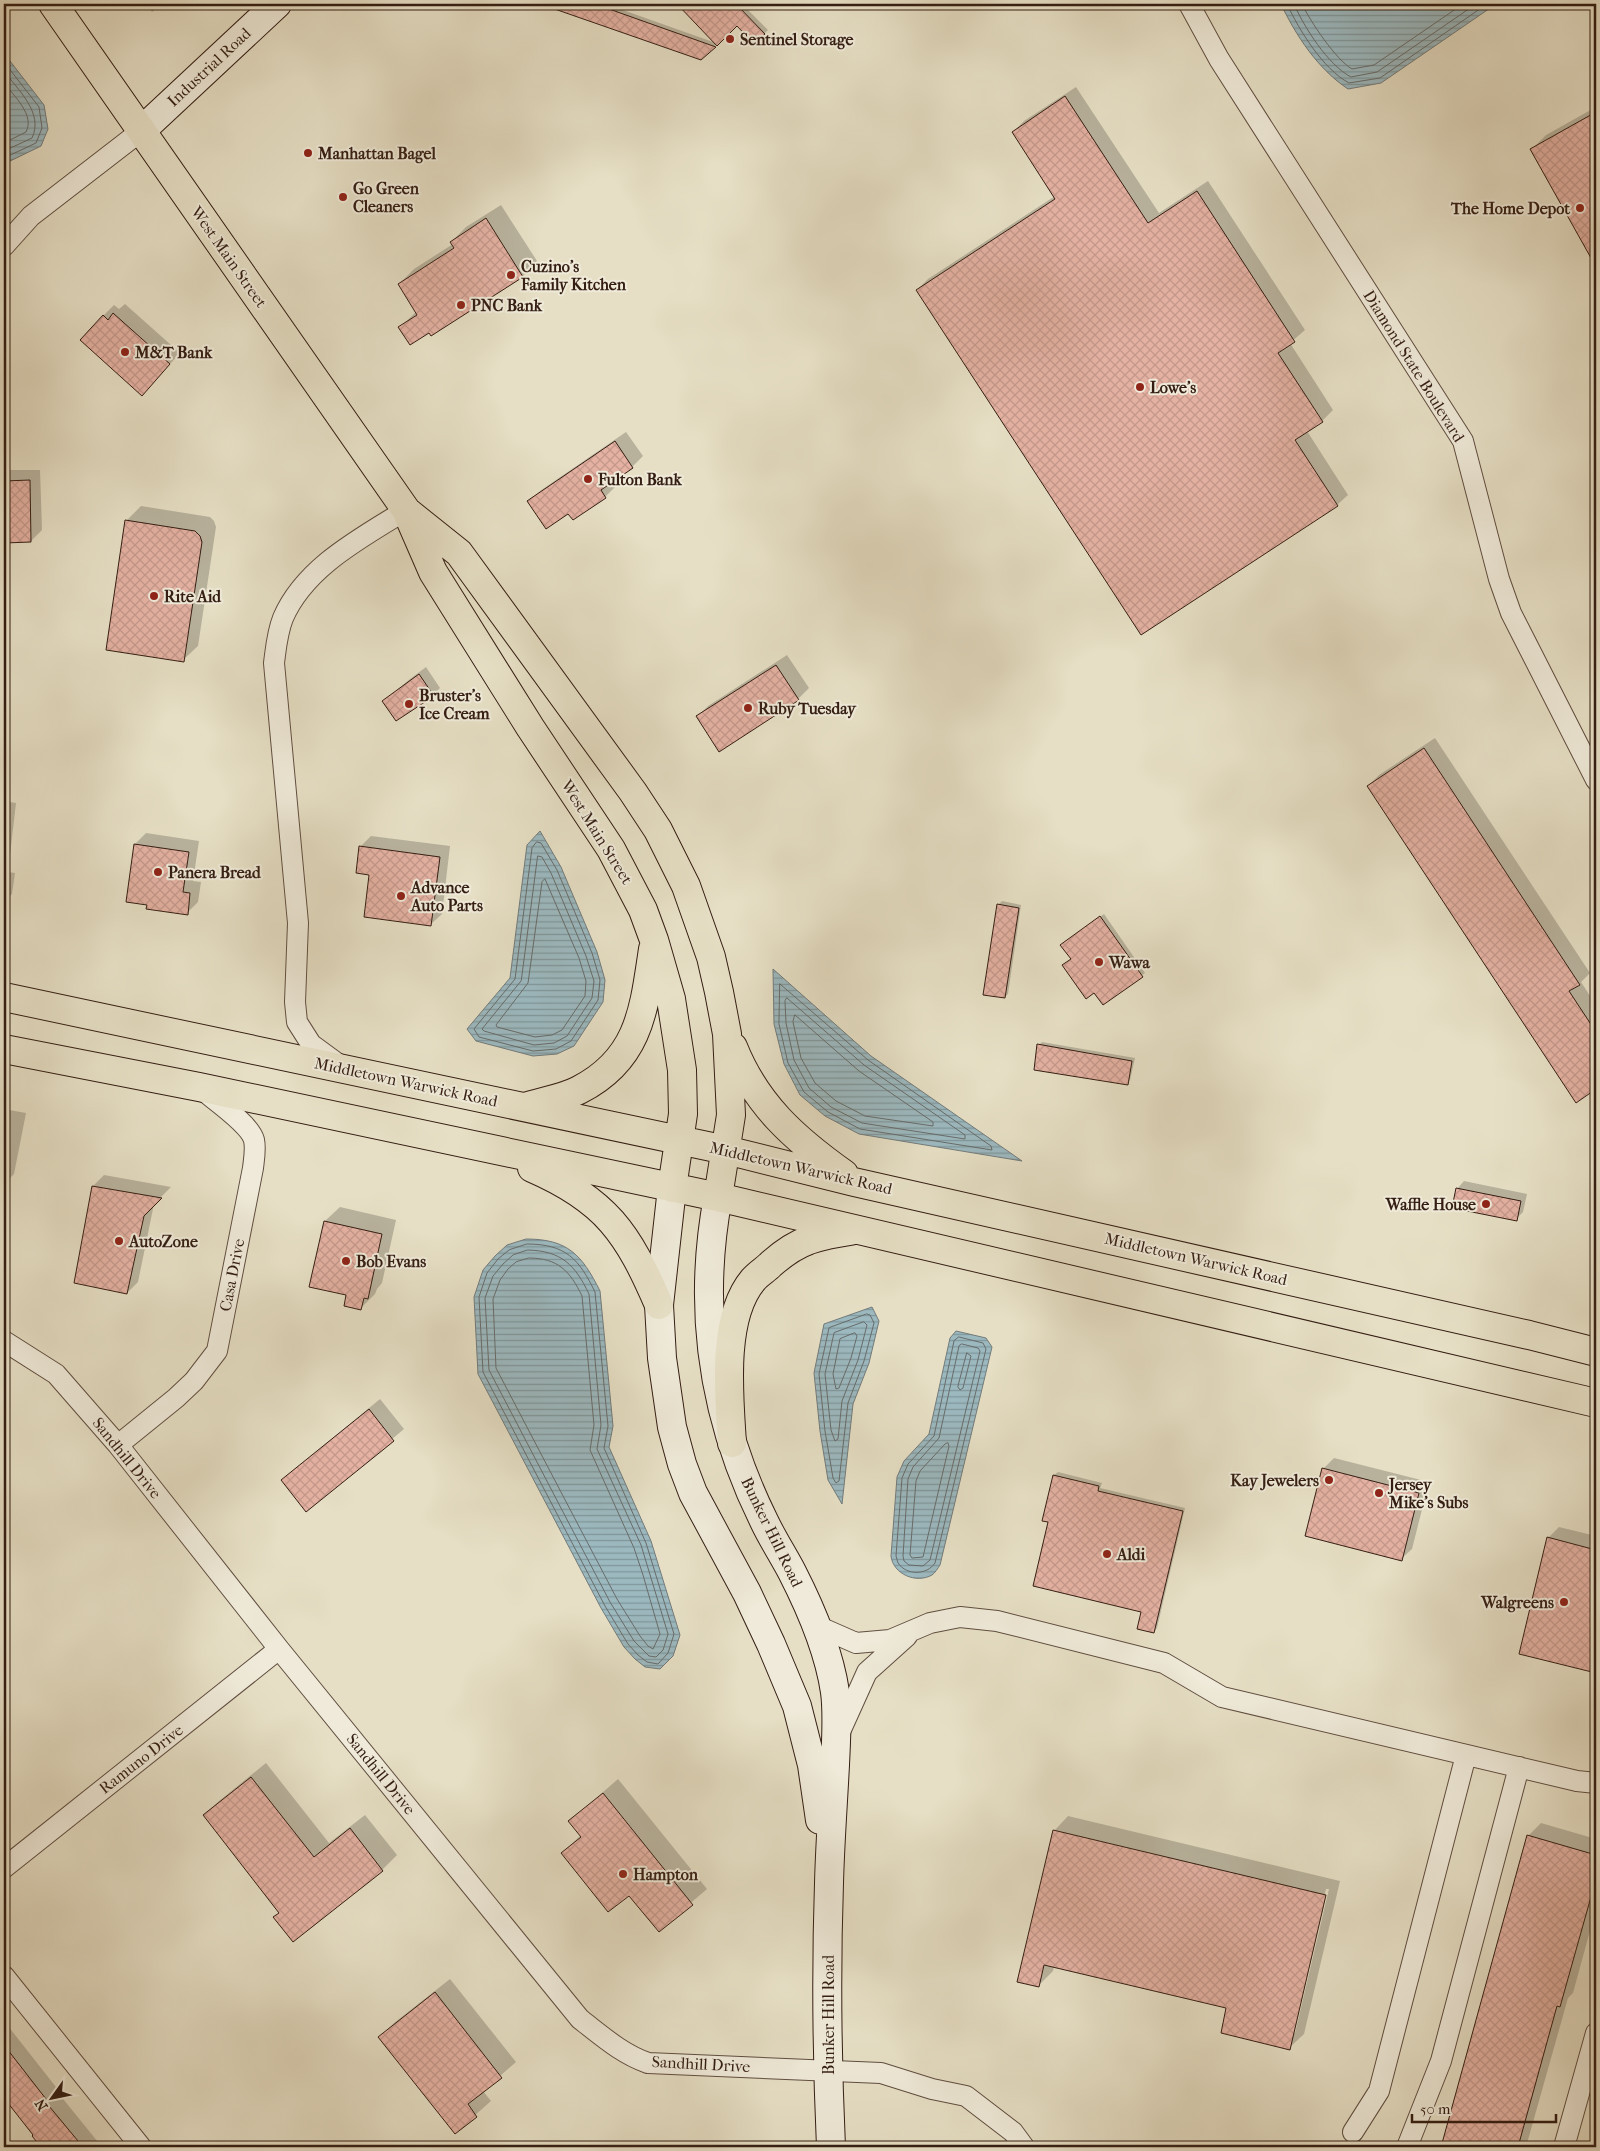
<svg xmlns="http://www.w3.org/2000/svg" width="1600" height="2151" viewBox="0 0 1600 2151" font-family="'IM FELL French Canon',serif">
	<defs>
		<pattern id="water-rules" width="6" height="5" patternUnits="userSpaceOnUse" patternTransform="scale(1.25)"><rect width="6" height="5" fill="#9cb9c0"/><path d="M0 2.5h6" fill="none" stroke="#80969b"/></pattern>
		<pattern id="building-cross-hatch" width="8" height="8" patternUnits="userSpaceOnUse" patternTransform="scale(1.25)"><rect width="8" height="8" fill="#e4b1a2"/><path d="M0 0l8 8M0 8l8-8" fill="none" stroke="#c4988b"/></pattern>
	</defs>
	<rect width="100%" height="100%" fill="#e6dfc5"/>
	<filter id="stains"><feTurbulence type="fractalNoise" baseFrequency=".004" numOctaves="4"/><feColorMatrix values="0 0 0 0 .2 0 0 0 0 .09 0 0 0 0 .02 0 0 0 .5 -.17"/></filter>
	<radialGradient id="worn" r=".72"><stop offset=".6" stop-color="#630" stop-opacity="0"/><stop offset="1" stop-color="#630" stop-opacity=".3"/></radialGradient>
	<path fill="url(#water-rules)" stroke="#727b7b" d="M 1281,4 L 1496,4 L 1381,83 L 1348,89 C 1318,69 1296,36 1281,4 Z
		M 4,56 L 10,61 L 44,105 L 48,129 L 41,146 L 4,164 Z
		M 540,831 L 561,867 L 597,952 L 605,980 L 603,1002 L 574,1046 L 557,1054 L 533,1056 L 476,1041 L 467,1029 L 510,978 L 527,845 Z
		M 773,969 L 871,1056 L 1022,1161 L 859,1134 L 825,1116 L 800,1095 L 784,1064 L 774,1024 Z
		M 526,1239 C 568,1239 582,1255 600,1291 L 613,1426 L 609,1447 L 651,1541 L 680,1635 L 673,1656 L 660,1669 L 645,1667 L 635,1659 L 624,1647 L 601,1608 L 478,1374 L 474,1297 L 483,1270 L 495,1256 L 507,1245 Z
		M 872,1307 L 879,1321 L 869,1363 L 853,1404 L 842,1504 L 828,1480 L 820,1431 L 814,1373 L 824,1324 Z
		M 956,1331 L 986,1338 L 992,1347 L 940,1565 C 938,1568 935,1573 932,1575 C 916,1584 893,1574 891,1556 L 897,1477 L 904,1461 L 929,1434 L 950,1338 Z"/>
	<path fill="#0003" fill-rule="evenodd" d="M 146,4 L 163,4 L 152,12 Z
		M 543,4 L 606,4 L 716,43 L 679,4 L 742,4 L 768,30 L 755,42 L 737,25 L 701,59 Z
		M 1076,87 L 1159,213 L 1208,181 L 1305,330 L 1290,343 L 1333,410 L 1322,421 L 1307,431 L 1348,495 L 1337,505 L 917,290 L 928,279 L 1055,196 L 1013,132 L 1024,121 Z
		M 1596,107 L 1596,264 L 1532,149 L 1546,135 Z
		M 501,205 L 537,261 L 523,276 L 432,334 L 429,331 L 400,327 L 417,311 L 399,284 L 414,269 L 453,244 L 451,242 L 466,227 Z
		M 125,304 L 180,353 L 153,383 L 103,316 L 114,305 L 119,309 Z
		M 626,432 L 643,456 L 632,467 L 612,481 L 616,486 L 605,497 L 569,512 L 529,501 L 540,491 Z
		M 9,470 L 40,470 L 42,530 L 31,541 L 4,541 L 4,475 Z
		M 141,506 L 210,517 L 214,521 L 216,527 L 198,646 L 183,660 L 126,521 Z
		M 787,655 L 809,688 L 798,699 L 719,750 L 698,716 L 708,706 Z
		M 426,667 L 440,688 L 433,695 L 384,701 L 410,679 Z
		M 1435,738 L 1590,973 L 1581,982 L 1596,1005 L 1596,1088 L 1576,1101 L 1368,786 L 1379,775 Z
		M 4,801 L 16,803 L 8,872 L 15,873 L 12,894 L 4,902 Z
		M 146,833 L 199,841 L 193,881 L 201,882 L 198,902 L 187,913 L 127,901 L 135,844 Z
		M 371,836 L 450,846 L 442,914 L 431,924 L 370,874 L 360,847 Z
		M 1002,901 L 1021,905 L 1008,994 L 1005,997 L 999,904 Z
		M 1104,914 L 1145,973 L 1103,1003 L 1072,959 L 1065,942 Z
		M 1042,1042 L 1135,1058 L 1130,1080 L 1127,1084 L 1039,1045 Z
		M 4,1109 L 26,1113 L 14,1174 L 4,1184 Z
		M 104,1175 L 171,1187 L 154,1204 L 138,1282 L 127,1293 L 93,1186 Z
		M 1464,1181 L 1527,1194 L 1523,1212 L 1516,1219 L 1457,1189 Z
		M 340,1207 L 396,1220 L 382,1283 L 377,1289 L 375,1294 L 361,1308 L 347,1295 L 325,1221 Z
		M 380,1399 L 404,1429 L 307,1511 L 282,1480 Z
		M 1334,1458 L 1429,1482 L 1412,1549 L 1401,1559 L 1323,1469 Z
		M 1058,1472 L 1102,1483 L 1100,1488 L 1185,1508 L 1157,1628 L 1154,1632 L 1143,1611 L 1049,1521 L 1054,1475 Z
		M 1559,1527 L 1596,1536 L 1596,1671 L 1520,1653 L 1548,1538 Z
		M 266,1763 L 329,1843 L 365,1815 L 397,1855 L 382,1870 L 293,1940 L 274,1917 L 280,1912 L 204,1815 L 219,1801 Z
		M 618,1779 L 707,1889 L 659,1930 L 629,1894 L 562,1853 L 581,1835 L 570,1821 Z
		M 1068,1816 L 1340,1881 L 1304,2034 L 1289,2048 L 1228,2007 L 1054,1966 L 1053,1971 L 1038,1986 L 1054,1831 ZM 1326,1889 L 1329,1889 L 1295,2033 L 1292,2033 Z
		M 1541,1823 L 1596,1839 L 1596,1909 L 1573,1993 L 1568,1998 L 1526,2147 L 1443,2147 L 1528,1836 Z
		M 450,1979 L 516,2062 L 483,2091 L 491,2101 L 455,2133 L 380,2037 L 394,2023 Z
		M 4,2021 L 56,2087 L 55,2089 L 102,2147 L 44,2147 L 4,2097 Z"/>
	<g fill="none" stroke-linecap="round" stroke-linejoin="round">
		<path stroke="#686c6a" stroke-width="1" d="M 1287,4 C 1299,30 1323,69 1349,83 L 1380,78 L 1487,4
			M 1294,4 C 1304,27 1328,65 1351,77 L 1377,72 L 1476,4
			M 1302,4 C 1310,21 1336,60 1352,69 L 1374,65 L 1463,4
			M 4,62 L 39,107 L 42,128 L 36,143 L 4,158
			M 4,71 C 18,90 44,113 32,138 L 4,151
			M 4,83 C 14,96 35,115 26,132 L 4,143
			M 537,842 L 541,843 L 557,870 L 592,953 L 600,980 L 598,1000 L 571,1041 L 556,1049 L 533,1051 L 479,1037 L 474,1029 L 515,979 L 532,848 Z
			M 538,856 L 542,857 L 551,873 L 586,956 L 594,981 L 592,998 L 567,1036 L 554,1043 L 534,1045 L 484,1031 L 482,1029 L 521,981 Z
			M 545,879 L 579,958 L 586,981 L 585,996 L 562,1030 L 552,1035 L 535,1037 L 497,1027 L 496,1025 L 528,983 L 542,882 Z
			M 780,984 L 868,1060 L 991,1146 L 992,1150 L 860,1129 L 828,1112 L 804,1092 L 788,1063 L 779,1024 Z
			M 787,998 L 864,1065 L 965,1135 L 965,1139 L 862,1123 L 831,1107 L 809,1088 L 794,1060 L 786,1023 L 785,1001 Z
			M 795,1015 L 859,1071 L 933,1122 L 933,1126 L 865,1116 L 836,1101 L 815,1083 L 801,1058 L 793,1022 Z
			M 527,1244 C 566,1244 579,1259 595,1292 L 608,1426 L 604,1448 L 646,1543 L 674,1634 L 668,1653 L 658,1664 L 647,1662 L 638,1655 L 628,1644 L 605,1606 L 483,1372 L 479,1297 L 487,1273 L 498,1259 L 509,1250 Z
			M 528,1250 C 562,1251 575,1265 589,1294 L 601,1425 L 597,1449 L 641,1545 L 668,1634 L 663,1650 L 656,1657 L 649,1656 L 634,1641 L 610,1602 L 489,1370 L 485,1298 L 493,1276 L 503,1264 L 513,1255 Z
			M 529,1258 C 558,1258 570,1271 582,1296 L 594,1425 L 590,1450 L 634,1548 L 643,1575 L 660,1634 L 653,1649 L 648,1646 L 640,1636 L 617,1599 L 496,1368 L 493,1299 L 500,1280 L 508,1269 L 516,1262 Z
			M 867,1314 L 870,1315 L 874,1323 L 864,1361 L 848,1403 L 839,1481 L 836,1483 L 833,1478 L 825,1431 L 819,1374 L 829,1328 Z
			M 864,1322 L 867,1325 L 858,1360 L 842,1401 L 838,1439 L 835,1441 L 831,1430 L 825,1374 L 834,1333 Z
			M 855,1333 L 857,1336 L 851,1358 L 839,1388 L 836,1389 L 833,1374 L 840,1339 Z
			M 959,1337 L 983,1343 L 986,1349 L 935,1563 C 927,1575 907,1576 898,1563 L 896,1556 L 902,1478 L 908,1464 L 934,1436 L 954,1341 Z
			M 962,1344 L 978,1348 L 980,1351 L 930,1560 L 923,1566 L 909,1565 L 904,1561 L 903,1556 L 908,1479 L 913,1467 L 939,1438 L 959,1346 Z
			M 967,1353 L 971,1356 L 963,1388 L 960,1390 L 958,1387 Z
			M 948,1443 L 949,1446 L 923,1557 L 912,1558 L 910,1555 L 916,1481 L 920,1471 L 945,1444 Z"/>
	</g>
	<path fill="url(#building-cross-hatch)" stroke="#341e13" d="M 546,4 L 595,4 L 716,47 L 701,60 L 546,6 Z
		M 677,4 L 736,4 L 765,34 L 754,44 L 737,26 L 717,46 Z
		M 1065,96 L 1148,223 L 1197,191 L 1295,342 L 1278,353 L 1323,422 L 1295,440 L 1338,506 L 1141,635 L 916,290 L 1055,199 L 1012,132 Z
		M 1596,112 L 1596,267 L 1530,149 Z
		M 486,218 L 523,277 L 431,336 L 429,333 L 410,345 L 398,327 L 417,315 L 398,284 L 454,248 L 450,242 Z
		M 113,313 L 170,364 L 142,396 L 80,340 L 103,315 L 108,320 Z
		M 615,441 L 633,468 L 601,490 L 606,498 L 573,520 L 568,514 L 546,529 L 527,501 Z
		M 30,480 L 31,542 L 4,543 L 4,481 Z
		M 125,520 L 195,531 L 200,536 L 202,542 L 184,662 L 106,650 Z
		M 776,665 L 799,700 L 719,752 L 696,716 Z
		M 419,674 L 434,696 L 396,721 L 382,701 Z
		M 1424,748 L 1580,985 L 1569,991 L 1596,1032 L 1596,1089 L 1576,1103 L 1367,786 Z
		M 134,844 L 189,852 L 183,892 L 190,893 L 188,915 L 146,909 L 147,905 L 126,902 Z
		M 359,846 L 440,857 L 431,926 L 364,917 L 369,875 L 356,873 Z
		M 997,904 L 1019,908 L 1005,998 L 983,995 Z
		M 1100,916 L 1143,977 L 1103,1005 L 1094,993 L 1086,999 L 1062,965 L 1071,959 L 1060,945 Z
		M 1037,1044 L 1132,1061 L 1128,1085 L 1034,1070 Z
		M 92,1186 L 162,1198 L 144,1216 L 127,1294 L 74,1283 Z
		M 1456,1188 L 1521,1201 L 1517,1221 L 1452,1208 Z
		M 324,1221 L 382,1234 L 368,1299 L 364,1298 L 361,1310 L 344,1306 L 346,1295 L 309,1287 Z
		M 369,1409 L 394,1441 L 306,1512 L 281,1480 Z
		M 1322,1468 L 1419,1493 L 1402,1561 L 1305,1536 Z
		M 1053,1475 L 1099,1486 L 1098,1491 L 1183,1511 L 1154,1633 L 1137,1629 L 1141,1612 L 1033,1586 L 1048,1522 L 1042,1521 Z
		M 1547,1537 L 1596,1550 L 1596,1673 L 1519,1654 Z
		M 251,1777 L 314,1857 L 350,1828 L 383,1871 L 293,1942 L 273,1917 L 279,1913 L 203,1815 Z
		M 603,1793 L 693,1905 L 659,1932 L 629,1896 L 608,1912 L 561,1853 L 581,1837 L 568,1821 Z
		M 1053,1830 L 1326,1895 L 1290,2050 L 1221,2033 L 1226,2008 L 1044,1965 L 1039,1987 L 1017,1982 Z
		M 1527,1835 L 1596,1855 L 1596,1879 L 1560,2007 L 1557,2006 L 1518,2147 L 1441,2147 Z
		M 435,1992 L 502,2078 L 468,2104 L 477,2117 L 455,2134 L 378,2037 Z
		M 4,2045 L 46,2099 L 44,2100 L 83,2147 L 41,2147 L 32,2136 L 33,2135 L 4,2098 Z"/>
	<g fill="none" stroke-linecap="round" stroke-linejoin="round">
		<defs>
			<path id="street" d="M 1189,4 L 1219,59 L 1463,441 L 1499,579 L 1511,613 L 1596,780
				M 4,246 L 31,216 L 141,131
				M 341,1066 L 311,1044 L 297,1022 L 295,1002 L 298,923 L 274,663 C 276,648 277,633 283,618 C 305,567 361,538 406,510
				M 4,1341 L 56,1374 L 118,1445 L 279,1649 L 580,2019 C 602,2036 622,2054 648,2063 L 881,2073 L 932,2089 L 966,2096 L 1013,2132 L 1024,2147
				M 118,1445 L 176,1398 L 194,1381 L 217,1351 L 253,1168 C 254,1159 256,1149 254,1140 C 250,1124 214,1100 200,1088
				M 815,1625 L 856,1643 L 890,1640 L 930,1623 L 960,1617 L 997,1621 L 1164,1663 L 1222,1697 L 1577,1781 L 1596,1783
				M 839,1734 L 867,1672 L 907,1636
				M 4,1868 L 279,1649
				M 4,1976 L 141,2147
				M 1353,2132 L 1379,2091 L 1466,1755
				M 1407,2147 L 1441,2061 L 1519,1767
				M 1564,2147 L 1596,2033"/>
			<path id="secondary" d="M 141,131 L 277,4
				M 672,1188 L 659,1305 L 662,1358 L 672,1427 L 682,1464 L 693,1493 L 747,1593 L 771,1644 L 797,1706 L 812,1765 L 820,1820
				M 718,1197 C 697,1309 713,1418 764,1521 C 772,1538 783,1555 792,1572 C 811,1609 829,1651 835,1692 C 838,1715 836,1741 835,1765 C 833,1804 830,1844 829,1883 C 826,1971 827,2059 831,2147"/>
			<path id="primary" d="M 53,4 L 406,510 L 433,572 L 530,727 L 611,849 L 643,910 L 654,940 L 671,999 L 682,1070 L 683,1114 L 672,1188
				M 409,513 L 459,553 L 633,792 L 658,830 L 686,886 L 711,957 L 719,992 L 727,1034 L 731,1115 L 718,1197
				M 4,997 L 726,1150 L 854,1182 L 1529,1335 L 1596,1352
				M 733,1047 C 756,1105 795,1139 844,1174
				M 4,1049 L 199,1087 L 718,1197 L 1596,1403
				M 528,1106 C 544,1101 564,1098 579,1090 C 640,1059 644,1009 653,949
				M 532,1168 C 606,1200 628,1233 659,1305
				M 732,1443 C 729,1396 721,1318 753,1280 C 758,1274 765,1270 770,1265 C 781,1255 795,1245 809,1240 C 822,1236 836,1233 850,1231"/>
		</defs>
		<use href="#street" stroke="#604e40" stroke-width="22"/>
		<use href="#secondary" stroke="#341e13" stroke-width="30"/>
		<use href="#primary" stroke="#341e13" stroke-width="30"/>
		<use href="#street" stroke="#efead9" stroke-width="20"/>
		<use href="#secondary" stroke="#efead9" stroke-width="28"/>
		<use href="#primary" stroke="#e6dfc5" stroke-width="28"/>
	</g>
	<g fill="#8f2418" stroke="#efead9" stroke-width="2">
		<circle cx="730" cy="39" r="5"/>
		<circle cx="308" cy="153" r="5"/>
		<circle cx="343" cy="197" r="5"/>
		<circle cx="1580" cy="208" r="5"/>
		<circle cx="511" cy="275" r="5"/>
		<circle cx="461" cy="305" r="5"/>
		<circle cx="125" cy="352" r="5"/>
		<circle cx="1140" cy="387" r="5"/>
		<circle cx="588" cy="479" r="5"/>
		<circle cx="154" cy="596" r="5"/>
		<circle cx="409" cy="704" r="5"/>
		<circle cx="748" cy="708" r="5"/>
		<circle cx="158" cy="872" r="5"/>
		<circle cx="401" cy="896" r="5"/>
		<circle cx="1099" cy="962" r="5"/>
		<circle cx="1486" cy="1204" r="5"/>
		<circle cx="119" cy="1241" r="5"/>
		<circle cx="346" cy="1261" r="5"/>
		<circle cx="1329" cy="1480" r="5"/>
		<circle cx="1379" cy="1493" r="5"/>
		<circle cx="1107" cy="1554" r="5"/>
		<circle cx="1564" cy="1602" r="5"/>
		<circle cx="623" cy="1874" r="5"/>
	</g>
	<g text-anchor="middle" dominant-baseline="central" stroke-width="4" stroke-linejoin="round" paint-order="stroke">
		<g font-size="16" font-weight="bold" fill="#341e13" stroke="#efead9" text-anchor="start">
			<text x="740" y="39">Sentinel Storage</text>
			<text x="318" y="153">Manhattan Bagel</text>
			<text x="353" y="188">Go Green<tspan x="353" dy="18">Cleaners</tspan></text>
			<text x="1570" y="208" text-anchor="end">The Home Depot</text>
			<text x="521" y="266">Cuzino's<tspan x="521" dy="18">Family Kitchen</tspan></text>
			<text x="471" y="305">PNC Bank</text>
			<text x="135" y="352">M&amp;T Bank</text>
			<text x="1150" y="387">Lowe's</text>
			<text x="598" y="479">Fulton Bank</text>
			<text x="164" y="596">Rite Aid</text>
			<text x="419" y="695">Bruster's<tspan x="419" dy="18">Ice Cream</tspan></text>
			<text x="758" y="708">Ruby Tuesday</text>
			<text x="168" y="872">Panera Bread</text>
			<text x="411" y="887">Advance<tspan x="411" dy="18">Auto Parts</tspan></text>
			<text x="1109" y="962">Wawa</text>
			<text x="1476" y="1204" text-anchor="end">Waffle House</text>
			<text x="129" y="1241">AutoZone</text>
			<text x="356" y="1261">Bob Evans</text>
			<text x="1319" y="1480" text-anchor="end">Kay Jewelers</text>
			<text x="1389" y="1484">Jersey<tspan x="1389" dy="18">Mike's Subs</tspan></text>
			<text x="1117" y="1554">Aldi</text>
			<text x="1554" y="1602" text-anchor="end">Walgreens</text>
			<text x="633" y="1874">Hampton</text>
		</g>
		<g font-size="16" fill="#341e13" stroke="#efead9">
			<text transform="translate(209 67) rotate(-43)">Industrial Road</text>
			<text transform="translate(229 257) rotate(55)">West Main Street</text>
			<text transform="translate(1414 366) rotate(58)">Diamond State Boulevard</text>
			<text transform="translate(597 832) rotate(58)">West Main Street</text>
			<text transform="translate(406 1082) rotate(12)">Middletown Warwick Road</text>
			<text transform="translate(801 1168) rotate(13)">Middletown Warwick Road</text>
			<text transform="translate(1196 1259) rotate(13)">Middletown Warwick Road</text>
			<text transform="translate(232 1275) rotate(-79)">Casa Drive</text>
			<text transform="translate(127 1458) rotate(51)">Sandhill Drive</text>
			<text transform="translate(772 1532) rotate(64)">Bunker Hill Road</text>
			<text transform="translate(141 1759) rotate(-38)">Ramuno Drive</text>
			<text transform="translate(381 1774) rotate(51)">Sandhill Drive</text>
			<text transform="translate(828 2015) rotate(-90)">Bunker Hill Road</text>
			<text transform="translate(701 2064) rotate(3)">Sandhill Drive</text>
		</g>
	</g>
	<rect width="1600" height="2151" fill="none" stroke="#e6dfc5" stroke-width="20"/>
	<rect x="5" y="5" width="1590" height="2141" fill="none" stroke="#341e13" stroke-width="2.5"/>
	<rect x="10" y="10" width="1580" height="2131" fill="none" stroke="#341e13"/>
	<g transform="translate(52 2098) rotate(237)" stroke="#efead9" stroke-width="4" paint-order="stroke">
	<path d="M0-4L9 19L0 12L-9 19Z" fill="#341e13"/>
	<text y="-8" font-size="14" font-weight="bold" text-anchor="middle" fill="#341e13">N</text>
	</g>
	<path d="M1412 2114v8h144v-8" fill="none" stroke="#341e13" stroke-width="2.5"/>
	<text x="1420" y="2114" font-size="15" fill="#341e13" stroke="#efead9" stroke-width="4" paint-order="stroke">50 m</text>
	<rect width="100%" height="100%" filter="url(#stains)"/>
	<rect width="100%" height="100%" fill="url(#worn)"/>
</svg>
